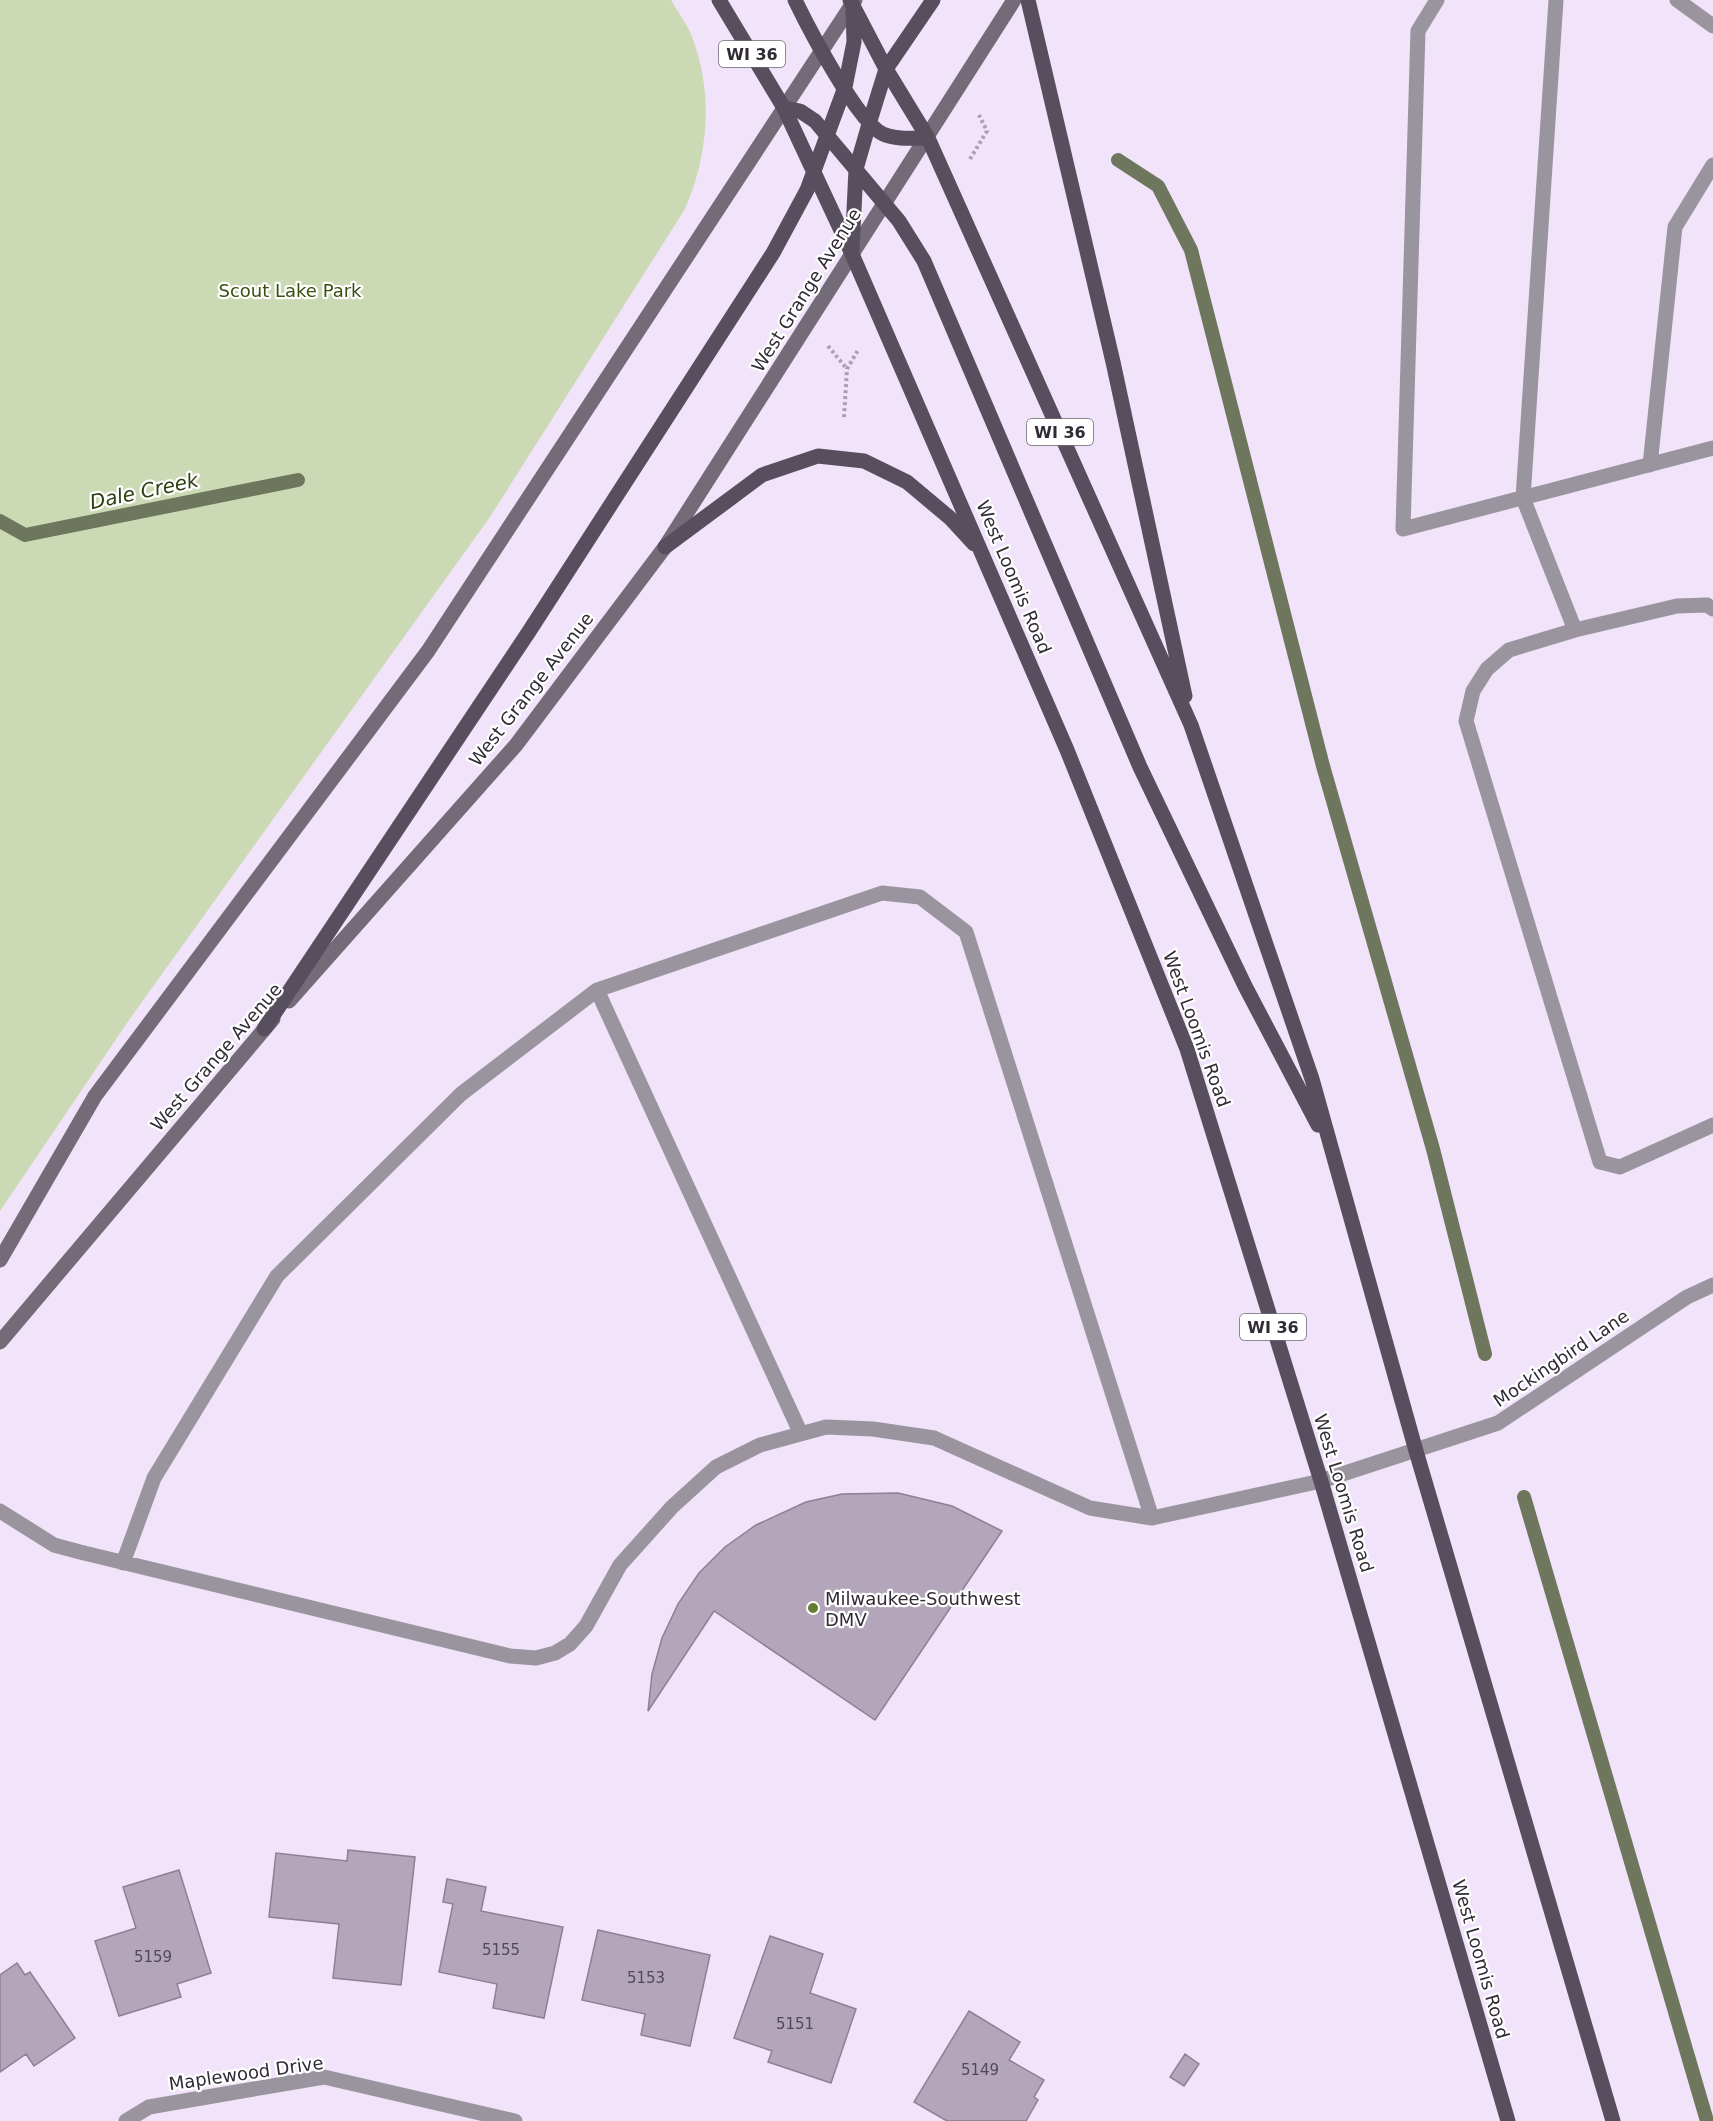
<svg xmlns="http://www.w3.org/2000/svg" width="1713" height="2121" viewBox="0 0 1713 2121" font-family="'DejaVu Sans',sans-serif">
	<rect width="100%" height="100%" fill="#f1e3fa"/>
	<path fill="#cbd9b4" d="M 0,0 L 671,0 C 677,11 685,21 690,32 C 714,89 709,154 685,209 L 490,517 L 129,1020 L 0,1211 Z"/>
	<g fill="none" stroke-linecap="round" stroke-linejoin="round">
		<path stroke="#6e775d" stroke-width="14" d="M 1118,160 L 1158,186 L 1191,250 L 1323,766 L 1433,1149 L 1485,1354
			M 0,521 L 25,535 L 298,480
			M 1524,1497 L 1707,2121"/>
	</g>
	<path fill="#b3a6bb" stroke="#8c8094" stroke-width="1.5" d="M 898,1493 L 952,1506 L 1002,1531 L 875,1720 L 714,1611 L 648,1711 L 652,1674 L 662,1638 L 678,1604 L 699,1573 L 725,1547 L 756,1525 L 806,1502 L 842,1494 Z
		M 348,1850 L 415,1857 L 401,1985 L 333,1978 L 339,1924 L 269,1917 L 276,1853 L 347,1861 Z
		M 179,1870 L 211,1973 L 177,1984 L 181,1997 L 119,2016 L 95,1941 L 136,1928 L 123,1887 Z
		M 447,1879 L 486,1887 L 481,1911 L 563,1927 L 544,2018 L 493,2008 L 497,1984 L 439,1972 L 453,1904 L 443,1902 Z
		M 598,1930 L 710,1955 L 690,2046 L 641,2035 L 645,2014 L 582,2000 Z
		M 770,1936 L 823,1954 L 810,1993 L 856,2009 L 831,2083 L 768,2062 L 772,2051 L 734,2038 Z
		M 17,1963 L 25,1975 L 30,1972 L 75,2038 L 34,2066 L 26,2054 L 0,2072 L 0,1975 Z
		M 969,2011 L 1020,2042 L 1009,2060 L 1044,2080 L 1034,2097 L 1038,2100 L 1026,2121 L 947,2121 L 914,2102 Z
		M 1185,2054 L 1199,2064 L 1184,2086 L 1170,2077 Z"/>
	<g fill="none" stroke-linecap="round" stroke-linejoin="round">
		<path stroke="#aba0b2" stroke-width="4" stroke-dasharray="3 3" stroke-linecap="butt" d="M 970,159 L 987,131 L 979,115
			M 828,346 L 847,369
			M 844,417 L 847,369 L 858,350"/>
		<path stroke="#99949d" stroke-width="15" d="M 1437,0 L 1418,31 L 1403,529 L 1713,448
			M 1556,0 L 1523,498 L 1575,630
			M 1677,0 L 1713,26
			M 1650,465 L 1675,227 L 1713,165
			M 1713,609 L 1707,605 L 1677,606 L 1575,630 L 1509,650 L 1487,669 L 1473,691 L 1466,721 L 1600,1162 L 1620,1167 L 1713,1125
			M 597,990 L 801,1434
			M 0,1511 L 54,1545 L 80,1552 L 510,1656 L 536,1658 L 555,1653 L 570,1644 L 586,1626 L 620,1565 L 672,1507 L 716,1467 L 760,1445 L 826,1427 L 873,1429 L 934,1438 L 1090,1508 L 1152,1518 L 1321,1481
			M 123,1563 L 154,1478 L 277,1276 L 461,1094 L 597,990 L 882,893 L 920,897 L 966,932 L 1152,1518"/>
		<path stroke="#99949d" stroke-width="15" d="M 1321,1481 L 1498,1423 L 1687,1297 L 1713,1285
			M 126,2121 L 149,2107 L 324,2077 L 515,2121"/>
		<path stroke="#736b78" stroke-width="15" d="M 289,1001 L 516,745 L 665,547 L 1014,0
			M 0,1260 L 95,1096 L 428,651 L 855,0
			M 0,1342 L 273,1019"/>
		<path stroke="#584f5e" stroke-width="15" d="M 719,0 L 784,108 L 852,254 L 1067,750 L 1187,1049 L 1321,1481 L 1508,2121
			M 795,0 C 808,27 858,123 883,134 C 896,140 914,138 928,138
			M 850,0 L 886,69 L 928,138 L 1191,725 L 1312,1079 L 1416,1451 L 1613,2121
			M 1028,0 L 1113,362 L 1185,696
			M 784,108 L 800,111 L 815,121 L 899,221 L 924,261 L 1140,767 L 1245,986 L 1318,1125
			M 852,251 L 856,169 L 869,124 L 886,69 L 933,0
			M 665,547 L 762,475 L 818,456 L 864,461 L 907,482 L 950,518 L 974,544
			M 264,1029 L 530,630 L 773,253 L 807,190 L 845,87 L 854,42 L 853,9"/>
	</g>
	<circle fill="#647d2f" stroke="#fff" stroke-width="2" cx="813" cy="1608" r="6"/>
	<g text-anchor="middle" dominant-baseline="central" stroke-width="4.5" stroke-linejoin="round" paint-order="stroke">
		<g font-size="15" fill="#514a56">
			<text x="501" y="1950">5155</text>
			<text x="153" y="1957">5159</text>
			<text x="646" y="1978">5153</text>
			<text x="795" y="2024">5151</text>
			<text x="980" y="2070">5149</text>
		</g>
		<g fill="#fff" stroke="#6e6b71" stroke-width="1.5">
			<rect x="719" y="41" width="66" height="26" rx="4.5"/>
			<rect x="1027" y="419" width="66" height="26" rx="4.5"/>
			<rect x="1240" y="1314" width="66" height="26" rx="4.5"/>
		</g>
		<g font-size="16" font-weight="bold" fill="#302b34">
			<text x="752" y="54">WI 36</text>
			<text x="1060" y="432">WI 36</text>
			<text x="1273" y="1327">WI 36</text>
		</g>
		<g font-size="18" fill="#3b4e0e" stroke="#fff">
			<text x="290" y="290">Scout Lake Park</text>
		</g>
		<g font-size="18" fill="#302b34" stroke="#fff">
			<text transform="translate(806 290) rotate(-58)">West Grange Avenue</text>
			<text transform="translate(1014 577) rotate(67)">West Loomis Road</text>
			<text transform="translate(531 689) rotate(-52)">West Grange Avenue</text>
			<text transform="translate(1197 1029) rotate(70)">West Loomis Road</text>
			<text transform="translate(216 1057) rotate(-49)">West Grange Avenue</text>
			<text transform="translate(1561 1358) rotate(-34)">Mockingbird Lane</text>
			<text transform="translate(1344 1493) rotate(73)">West Loomis Road</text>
			<text transform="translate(1481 1959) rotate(74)">West Loomis Road</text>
			<text transform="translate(246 2073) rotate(-8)">Maplewood Drive</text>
		</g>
		<g font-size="18" fill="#302b34" stroke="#fff" text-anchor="start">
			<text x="825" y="1598">Milwaukee-Southwest<tspan x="825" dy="21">DMV</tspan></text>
		</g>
		<g font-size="20" font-style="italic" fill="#303e0f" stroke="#fff">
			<text transform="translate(144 491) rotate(-12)">Dale Creek</text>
		</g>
	</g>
</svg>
